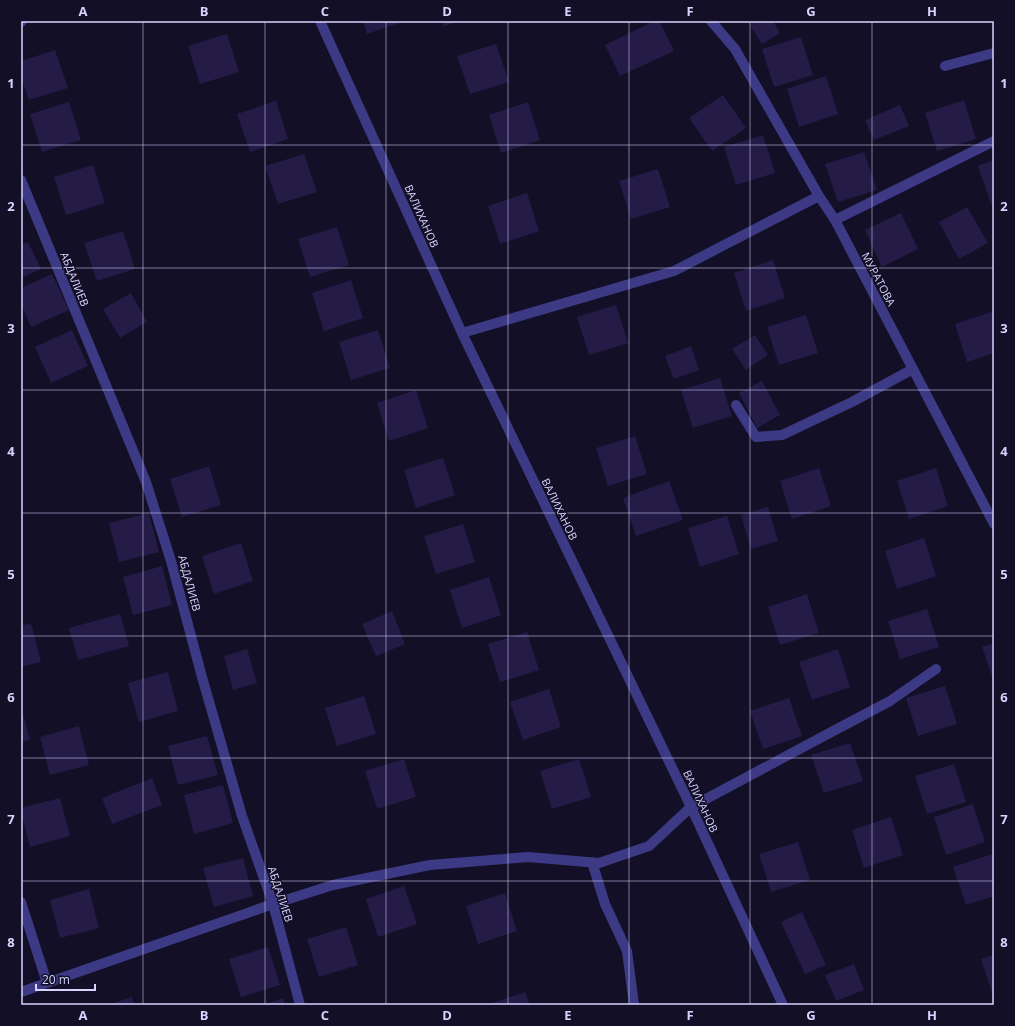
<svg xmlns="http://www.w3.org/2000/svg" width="1015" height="1026" viewBox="0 0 1015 1026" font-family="'Open Sans',sans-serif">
	<rect width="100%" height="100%" fill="#130f26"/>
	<path fill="#241b47" d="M 363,21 L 405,21 L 367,34 Z
		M 442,21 L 459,21 L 444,26 Z
		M 654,21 L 659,21 L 674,51 L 620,76 L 605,45 Z
		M 756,21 L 773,21 L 780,33 L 762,44 L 750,25 Z
		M 227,34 L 239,72 L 200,84 L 188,46 Z
		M 801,37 L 813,75 L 774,87 L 762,49 Z
		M 496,44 L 509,82 L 470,94 L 457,56 Z
		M 55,50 L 68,88 L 29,100 L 21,77 L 21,61 Z
		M 826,76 L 838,114 L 799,127 L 787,89 Z
		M 723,95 L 746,128 L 712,151 L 689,118 Z
		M 964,100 L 976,139 L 937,151 L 925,113 Z
		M 276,101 L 288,139 L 250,152 L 237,114 Z
		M 69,102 L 81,140 L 42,152 L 30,114 Z
		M 528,102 L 540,140 L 501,153 L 489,115 Z
		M 900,105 L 909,126 L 874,140 L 865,120 Z
		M 763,135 L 775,173 L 736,185 L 724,147 Z
		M 864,152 L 877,190 L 838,202 L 825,164 Z
		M 304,154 L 317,192 L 278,204 L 265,166 Z
		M 994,160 L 994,202 L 991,204 L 978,166 Z
		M 93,165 L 105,203 L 66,215 L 54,177 Z
		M 658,169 L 670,207 L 631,219 L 619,181 Z
		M 527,193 L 539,231 L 500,244 L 488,206 Z
		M 967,207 L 988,243 L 959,259 L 939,222 Z
		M 901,213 L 918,249 L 882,267 L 865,230 Z
		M 337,227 L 349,265 L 310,277 L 298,239 Z
		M 123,231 L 135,269 L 97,281 L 84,243 Z
		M 28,242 L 41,269 L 21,278 L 21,245 Z
		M 773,260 L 785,298 L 746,311 L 734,273 Z
		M 52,274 L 69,310 L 31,327 L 21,304 L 21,288 Z
		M 351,280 L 363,318 L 324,331 L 312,293 Z
		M 131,293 L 147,322 L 120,338 L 103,309 Z
		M 616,305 L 628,343 L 589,355 L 577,317 Z
		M 994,311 L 994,353 L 967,362 L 955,324 Z
		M 806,315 L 818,353 L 779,365 L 767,327 Z
		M 72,330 L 88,366 L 51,383 L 35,347 Z
		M 378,330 L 390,368 L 351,380 L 339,342 Z
		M 755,335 L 768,355 L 746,370 L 732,349 Z
		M 691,346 L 699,370 L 674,379 L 665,356 Z
		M 720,378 L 732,416 L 693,428 L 681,390 Z
		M 762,381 L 780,415 L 757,428 L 739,393 Z
		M 416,390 L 428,428 L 389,441 L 377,403 Z
		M 635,436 L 647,474 L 608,486 L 596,448 Z
		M 443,458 L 455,495 L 416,508 L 404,470 Z
		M 209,466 L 221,505 L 182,517 L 170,479 Z
		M 819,468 L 831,506 L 792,519 L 780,481 Z
		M 936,468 L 948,506 L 909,519 L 897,481 Z
		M 669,481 L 683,520 L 636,536 L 623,498 Z
		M 768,507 L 778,541 L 751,549 L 741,515 Z
		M 149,513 L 159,552 L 119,562 L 109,523 Z
		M 727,516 L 739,554 L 700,567 L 688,528 Z
		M 463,524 L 475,562 L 436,574 L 424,536 Z
		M 924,538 L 936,576 L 897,589 L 885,551 Z
		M 241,543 L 253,581 L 214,594 L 202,556 Z
		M 162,566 L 172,605 L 133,615 L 123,577 Z
		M 489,577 L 501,615 L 462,628 L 450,590 Z
		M 807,594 L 819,633 L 780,645 L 768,607 Z
		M 927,609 L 939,647 L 900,659 L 888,621 Z
		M 392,611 L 405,644 L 376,656 L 362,624 Z
		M 120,614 L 129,646 L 78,660 L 69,628 Z
		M 31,623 L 41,662 L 21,667 L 21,626 Z
		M 527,632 L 539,670 L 500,682 L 488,644 Z
		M 994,643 L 994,682 L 982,647 Z
		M 247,649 L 257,683 L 233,690 L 224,656 Z
		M 838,649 L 850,687 L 812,700 L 799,662 Z
		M 168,672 L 178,711 L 139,722 L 128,683 Z
		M 945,686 L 957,724 L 918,736 L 906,698 Z
		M 549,689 L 561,727 L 523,740 L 510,702 Z
		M 364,696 L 376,734 L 337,746 L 325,708 Z
		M 789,698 L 802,736 L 763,749 L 750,711 Z
		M 21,707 L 30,740 L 21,742 Z
		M 79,726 L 89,765 L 50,775 L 40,737 Z
		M 207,736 L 218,775 L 178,785 L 168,746 Z
		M 850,743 L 863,781 L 824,793 L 811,755 Z
		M 404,759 L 416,797 L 377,809 L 365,771 Z
		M 579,759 L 591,797 L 552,809 L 540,771 Z
		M 954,764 L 966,802 L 927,814 L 915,776 Z
		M 152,778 L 162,805 L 112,824 L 102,798 Z
		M 223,785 L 233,823 L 194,834 L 184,795 Z
		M 60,798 L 70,836 L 30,847 L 21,812 L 21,808 Z
		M 973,804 L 985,842 L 946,855 L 934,817 Z
		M 891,817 L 903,855 L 864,868 L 852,830 Z
		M 798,842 L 810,880 L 771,892 L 759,854 Z
		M 992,854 L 994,859 L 994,896 L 966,905 L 953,867 Z
		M 243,858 L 253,896 L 214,907 L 203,868 Z
		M 404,886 L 417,924 L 378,937 L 366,899 Z
		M 89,889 L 99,928 L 60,938 L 50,900 Z
		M 505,893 L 517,931 L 478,944 L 466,906 Z
		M 802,912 L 826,965 L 805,974 L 781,922 Z
		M 346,927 L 358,965 L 319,977 L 307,939 Z
		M 268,947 L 280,985 L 241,997 L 229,959 Z
		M 994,955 L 994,999 L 981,959 Z
		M 854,964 L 864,990 L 836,1001 L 825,975 Z
		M 525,992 L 530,1005 L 486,1005 Z
		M 132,997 L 134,1005 L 108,1005 Z
		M 283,998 L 285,1005 L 263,1005 Z"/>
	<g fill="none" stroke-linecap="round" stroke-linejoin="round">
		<path stroke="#3d3a85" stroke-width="10" d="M 320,21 L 462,333 L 691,807 L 783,1005
			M 711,21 L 735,49 L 819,196 L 835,220 L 994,524
			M 21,22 L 22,21
			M 945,66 L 994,53
			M 21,180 L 146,482 L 171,561 L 202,677 L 242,816 L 273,904 L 300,1005
			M 835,220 L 994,141
			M 462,333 L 674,271 L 819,196
			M 736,405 L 756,437 L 782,435 L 852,402 L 913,369
			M 592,862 L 605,904 L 627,951 L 634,1005
			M 21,902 L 47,983
			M 21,992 L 273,904 L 333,885 L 430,865 L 528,857 L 599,863 L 649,846 L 691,807 L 822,737 L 890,701 L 936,669"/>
	</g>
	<path fill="none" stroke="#d9d4ff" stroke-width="1" stroke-opacity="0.55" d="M 143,21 L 143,1005M 265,21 L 265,1005M 386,21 L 386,1005M 508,21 L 508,1005M 629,21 L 629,1005M 750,21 L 750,1005M 872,21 L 872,1005M 21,145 L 994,145M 21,268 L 994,268M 21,390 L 994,390M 21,513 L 994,513M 21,636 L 994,636M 21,758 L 994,758M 21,881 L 994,881"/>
	<g text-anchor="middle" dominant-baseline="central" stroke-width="3" stroke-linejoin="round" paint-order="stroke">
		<g font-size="11" fill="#d9d4ff" stroke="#130f26">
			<text transform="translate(422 216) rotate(66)">ВАЛИХАНОВ</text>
			<text transform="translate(75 279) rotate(68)">АБДАЛИЕВ</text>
			<text transform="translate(879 279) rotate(62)">МУРАТОВА</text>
			<text transform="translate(560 509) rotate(64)">ВАЛИХАНОВ</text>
			<text transform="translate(190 583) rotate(75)">АБДАЛИЕВ</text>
			<text transform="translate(701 801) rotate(65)">ВАЛИХАНОВ</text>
			<text transform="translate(281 894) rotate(72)">АБДАЛИЕВ</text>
		</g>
	</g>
	<rect width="1015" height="1026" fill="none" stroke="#130f26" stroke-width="44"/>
	<path d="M36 984v6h59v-6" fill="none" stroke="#d9d4ff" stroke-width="2"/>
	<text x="42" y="984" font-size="12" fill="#d9d4ff" stroke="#130f26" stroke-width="3" paint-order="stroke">20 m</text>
	<rect x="22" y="22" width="971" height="982" fill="none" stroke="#d9d4ff" stroke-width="1.5"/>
	<g font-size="13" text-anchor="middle" font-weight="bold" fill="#d9d4ff">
		<text x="83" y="16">A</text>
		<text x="204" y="16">B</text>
		<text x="325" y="16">C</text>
		<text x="447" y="16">D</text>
		<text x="568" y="16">E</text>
		<text x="690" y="16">F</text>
		<text x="811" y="16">G</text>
		<text x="932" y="16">H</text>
		<text x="11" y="88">1</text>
		<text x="1004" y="88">1</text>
		<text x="11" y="211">2</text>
		<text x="1004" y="211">2</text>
		<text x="11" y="333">3</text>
		<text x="1004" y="333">3</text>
		<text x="11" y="456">4</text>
		<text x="1004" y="456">4</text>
		<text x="11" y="579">5</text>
		<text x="1004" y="579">5</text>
		<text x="11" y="702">6</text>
		<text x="1004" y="702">6</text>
		<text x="11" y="824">7</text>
		<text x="1004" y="824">7</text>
		<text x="11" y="947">8</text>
		<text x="1004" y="947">8</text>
		<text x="83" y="1020">A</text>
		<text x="204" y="1020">B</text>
		<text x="325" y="1020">C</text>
		<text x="447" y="1020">D</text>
		<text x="568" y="1020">E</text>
		<text x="690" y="1020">F</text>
		<text x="811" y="1020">G</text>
		<text x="932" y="1020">H</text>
	</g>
</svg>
